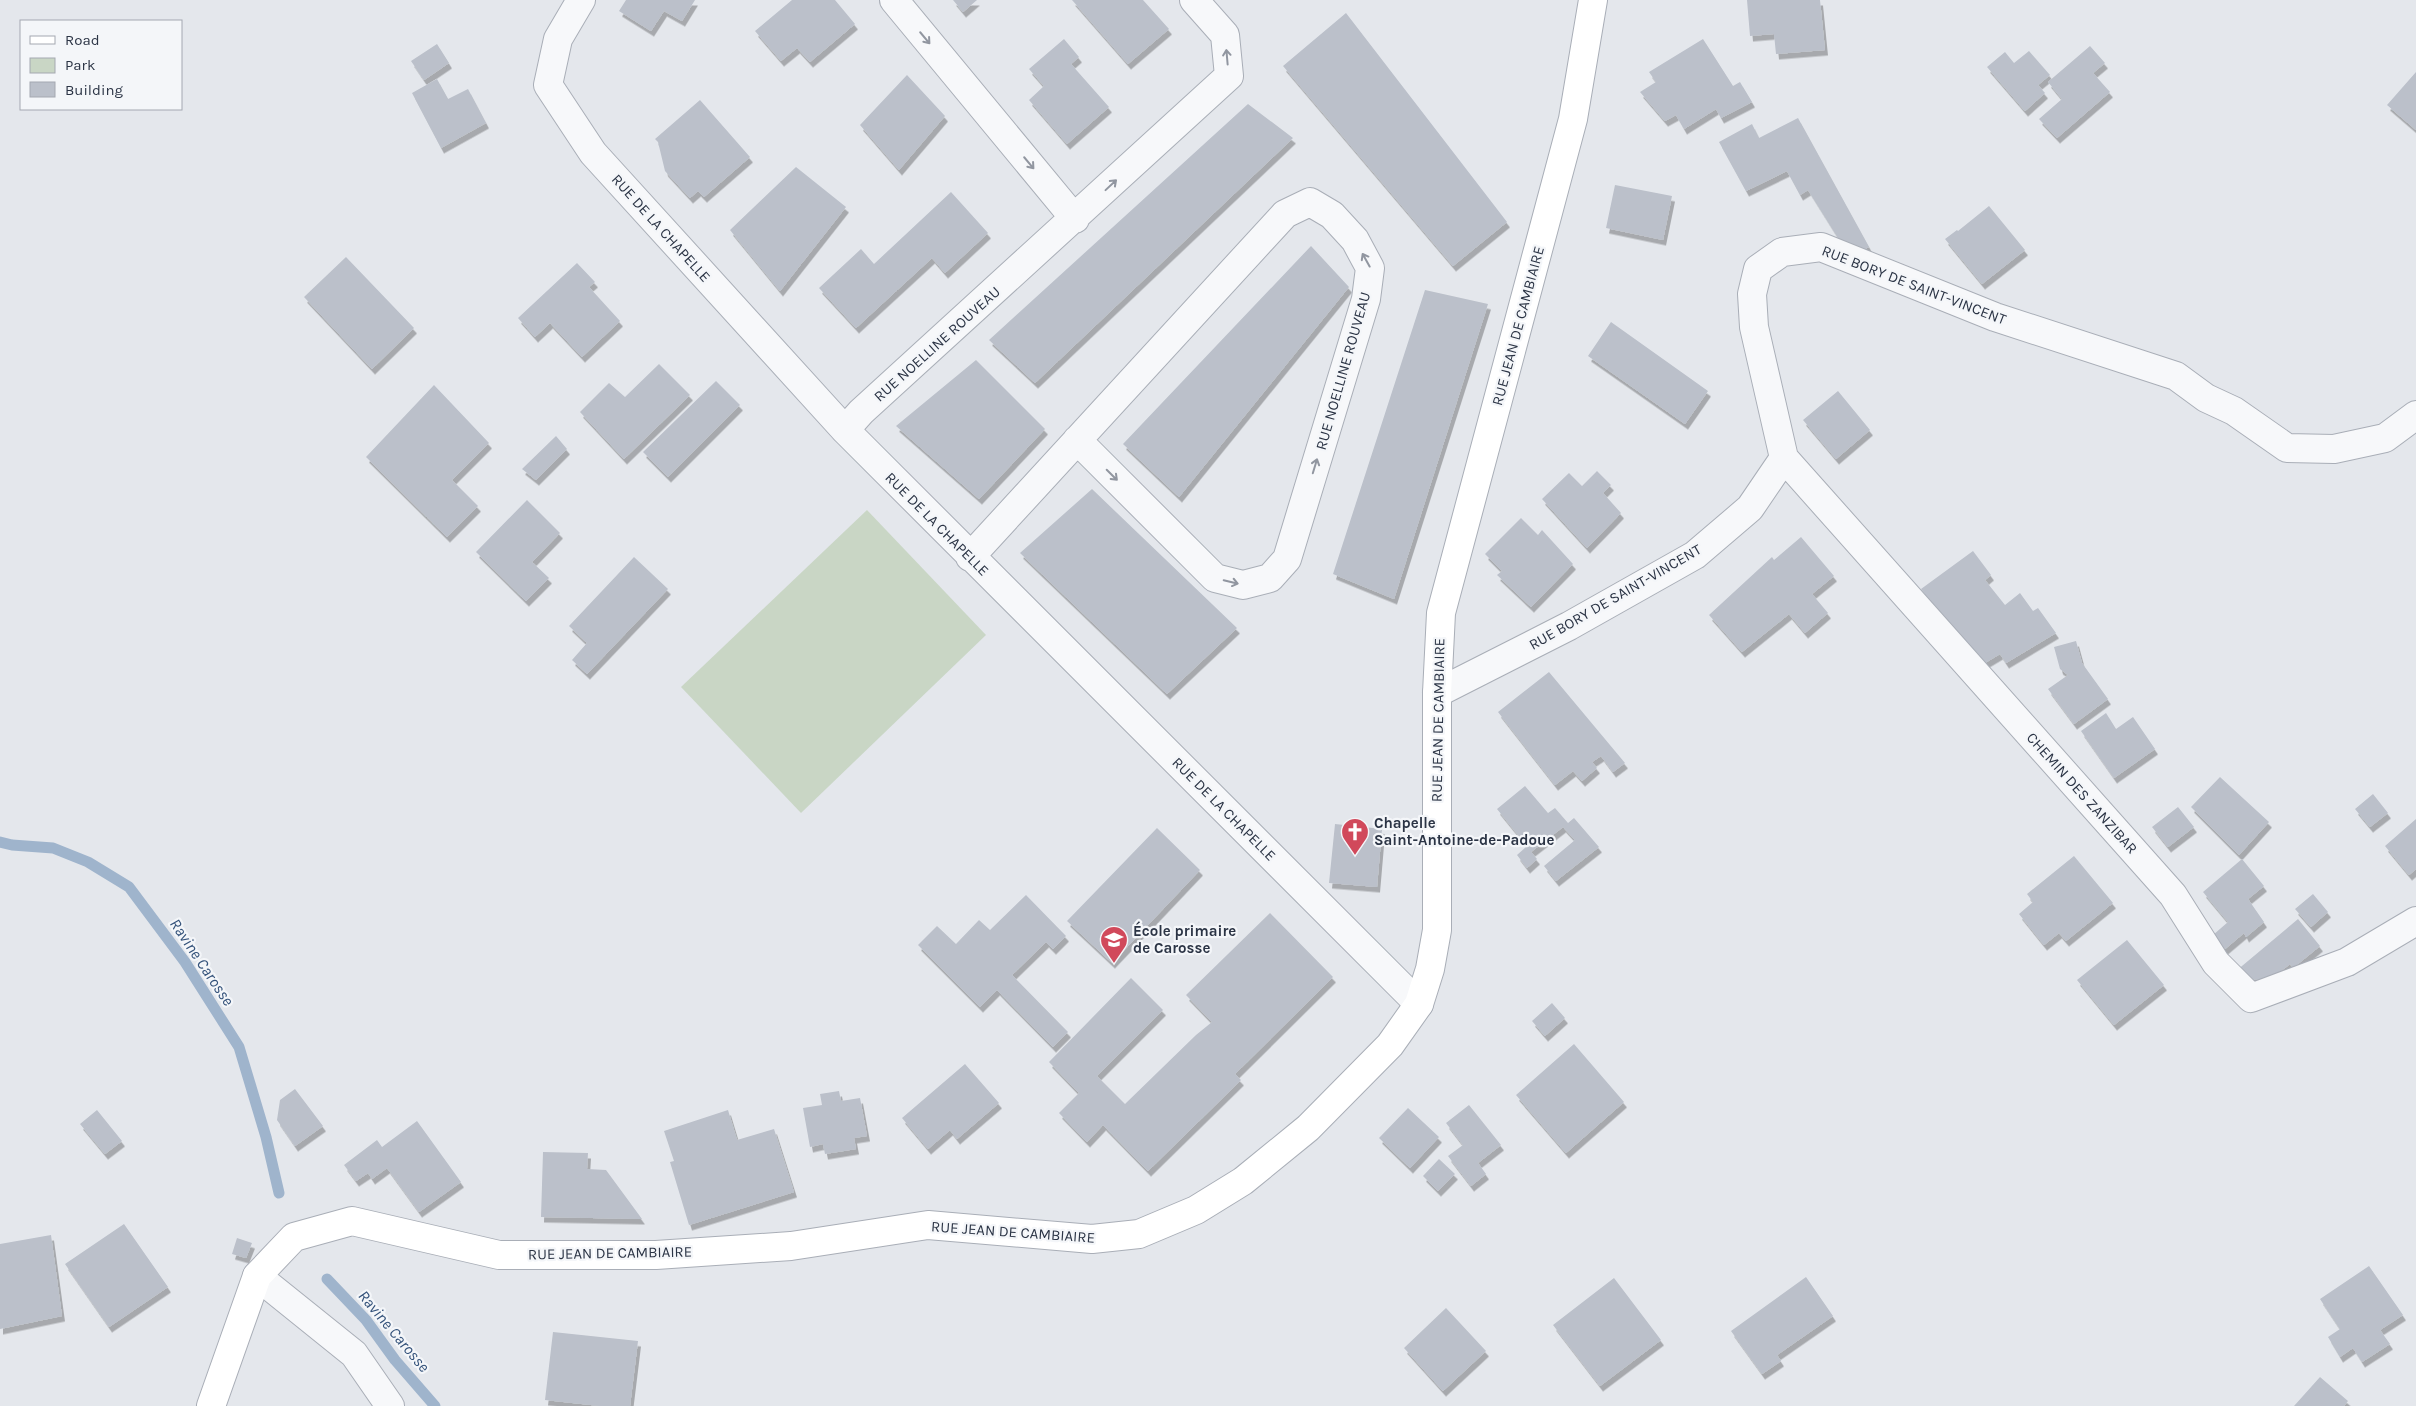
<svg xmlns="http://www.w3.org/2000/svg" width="2416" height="1406" viewBox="0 0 2416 1406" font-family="Karla,sans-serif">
	<defs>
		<filter id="shadow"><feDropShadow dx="3" dy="5.5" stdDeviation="0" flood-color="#0004"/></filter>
	</defs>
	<rect width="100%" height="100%" fill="#e4e7ec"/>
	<path fill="#c9d6c5" d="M 867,510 L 986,635 L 801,813 L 681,687 Z"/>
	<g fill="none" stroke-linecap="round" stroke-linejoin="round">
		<path stroke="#9fb4cc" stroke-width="11" d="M 0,842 L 12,845 L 53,848 L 88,862 L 129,887 L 185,962 L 239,1047 L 266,1137 L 279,1193
			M 327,1279 L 366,1320 L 395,1360 L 435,1406"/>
	</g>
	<path fill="#bbc0ca" filter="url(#shadow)" d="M 626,0 L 695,0 L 682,21 L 664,11 L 651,31 L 619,11 Z
		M 792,0 L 835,0 L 855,24 L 810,62 L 797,48 L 781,61 L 755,31 Z
		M 953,0 L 977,0 L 963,12 Z
		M 1072,0 L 1143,0 L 1169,29 L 1128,64 Z
		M 1747,0 L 1820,0 L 1825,50 L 1776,54 L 1774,34 L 1750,36 Z
		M 1346,13 L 1507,222 L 1453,266 L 1283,66 Z
		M 1064,39 L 1079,57 L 1071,64 L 1109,107 L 1067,144 L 1029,100 L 1044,86 L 1029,69 Z
		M 1703,39 L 1733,86 L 1740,82 L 1752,102 L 1721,118 L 1716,109 L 1684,129 L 1676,115 L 1665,121 L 1640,92 L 1656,82 L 1649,72 Z
		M 437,44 L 449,63 L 424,80 L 411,61 Z
		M 2090,46 L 2105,63 L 2093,73 L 2110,92 L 2057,138 L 2039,119 L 2062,99 L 2048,82 Z
		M 2029,51 L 2050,75 L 2038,85 L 2045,93 L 2025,111 L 1987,67 L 2005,52 L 2014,63 Z
		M 2416,72 L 2416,130 L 2387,105 Z
		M 907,75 L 945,116 L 899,170 L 860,125 Z
		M 437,79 L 448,99 L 468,89 L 486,123 L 441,148 L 412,93 Z
		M 700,100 L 750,157 L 704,197 L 698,191 L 690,198 L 665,171 L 658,142 L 655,139 Z
		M 1248,104 L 1293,138 L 1035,383 L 989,340 Z
		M 1798,118 L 1869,247 L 1850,257 L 1808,190 L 1800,195 L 1787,171 L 1746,191 L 1719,142 L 1752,124 L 1759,138 Z
		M 796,167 L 846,207 L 780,291 L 730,230 Z
		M 1615,185 L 1672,196 L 1663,240 L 1606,228 Z
		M 951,192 L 988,233 L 945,273 L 932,258 L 856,328 L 819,288 L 861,249 L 874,264 Z
		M 1989,206 L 2025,250 L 1982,284 L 1945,239 L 1957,230 L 1958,231 Z
		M 1311,246 L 1349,287 L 1179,497 L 1123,444 Z
		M 346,257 L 414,328 L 372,369 L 304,297 Z
		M 577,263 L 595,282 L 589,287 L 620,321 L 582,357 L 550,323 L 535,337 L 518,318 Z
		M 1425,290 L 1488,304 L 1394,599 L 1333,574 Z
		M 1611,322 L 1708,391 L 1685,424 L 1588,356 Z
		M 976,360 L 1045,429 L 979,499 L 896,426 Z
		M 659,364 L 690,395 L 624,459 L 580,412 L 609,383 L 625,397 Z
		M 716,381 L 740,405 L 668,477 L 643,452 Z
		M 434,385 L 489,443 L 452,480 L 478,506 L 447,537 L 366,457 Z
		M 1838,391 L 1870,430 L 1836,459 L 1803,420 Z
		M 556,436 L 567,449 L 536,480 L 522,469 Z
		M 1597,471 L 1611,485 L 1603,493 L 1621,513 L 1587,548 L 1542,499 L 1569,473 L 1582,486 Z
		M 1092,489 L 1237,628 L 1167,694 L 1020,553 Z
		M 527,500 L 560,533 L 532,562 L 549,578 L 526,601 L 476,552 Z
		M 1521,518 L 1538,535 L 1542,530 L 1573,564 L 1531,607 L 1497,575 L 1502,571 L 1485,554 Z
		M 1801,537 L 1834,576 L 1812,594 L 1828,613 L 1805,633 L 1789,614 L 1742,652 L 1709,615 L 1772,557 L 1774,560 Z
		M 1973,551 L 1991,575 L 1985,580 L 2005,605 L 2020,593 L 2033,611 L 2038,608 L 2056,633 L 2006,663 L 2000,654 L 1980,666 L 1921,589 Z
		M 634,557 L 668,589 L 587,674 L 572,660 L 587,643 L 569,626 Z
		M 2076,641 L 2082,663 L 2108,699 L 2074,724 L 2048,689 L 2068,675 L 2060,669 L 2054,647 Z
		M 1549,672 L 1625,763 L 1613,772 L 1601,756 L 1592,762 L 1597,768 L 1582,781 L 1573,771 L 1555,785 L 1498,712 Z
		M 2106,713 L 2116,729 L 2133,717 L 2155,749 L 2114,778 L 2081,731 Z
		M 2220,777 L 2269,822 L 2239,855 L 2191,807 Z
		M 1525,786 L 1548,813 L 1555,808 L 1568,823 L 1574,818 L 1599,847 L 1556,881 L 1544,866 L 1575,840 L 1563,827 L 1531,852 L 1537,859 L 1527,868 L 1517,855 L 1527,846 L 1497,809 Z
		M 2373,794 L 2388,813 L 2370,827 L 2355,809 Z
		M 2178,807 L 2194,827 L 2168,847 L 2152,827 Z
		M 2416,819 L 2416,869 L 2409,875 L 2385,846 Z
		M 1335,824 L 1382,829 L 1377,887 L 1329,883 Z
		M 1157,828 L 1200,870 L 1112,963 L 1067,921 Z
		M 2074,856 L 2113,903 L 2066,941 L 2059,933 L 2044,945 L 2019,914 L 2033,902 L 2027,894 Z
		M 2242,859 L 2264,886 L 2248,899 L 2264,922 L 2246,937 L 2244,933 L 2225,949 L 2213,935 L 2228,922 L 2203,892 Z
		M 2313,894 L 2328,912 L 2311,927 L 2295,909 Z
		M 1026,895 L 1066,936 L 1053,949 L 1046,942 L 1012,975 L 1068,1032 L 1053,1047 L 997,990 L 980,1007 L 918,945 L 937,926 L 956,944 L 979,920 L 990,930 Z
		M 1270,913 L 1333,977 L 1235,1074 L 1241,1080 L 1148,1171 L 1103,1125 L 1087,1142 L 1059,1113 L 1079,1093 L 1049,1062 L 1131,978 L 1163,1010 L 1097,1076 L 1125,1104 L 1196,1035 L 1212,1022 L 1186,995 Z
		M 2298,919 L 2320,946 L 2293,968 L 2290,964 L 2269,981 L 2250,979 L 2236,971 Z
		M 2127,940 L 2164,985 L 2114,1025 L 2077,980 Z
		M 1552,1003 L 1565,1018 L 1545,1036 L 1532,1021 Z
		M 1574,1044 L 1624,1102 L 1566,1153 L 1516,1095 Z
		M 965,1064 L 999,1103 L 957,1139 L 950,1130 L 928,1149 L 902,1118 Z
		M 295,1089 L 323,1126 L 295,1146 L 277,1120 L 280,1100 Z
		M 839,1091 L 841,1101 L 860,1098 L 867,1136 L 854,1138 L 856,1149 L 825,1154 L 823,1144 L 810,1147 L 803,1108 L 822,1105 L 820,1094 Z
		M 1469,1105 L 1501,1145 L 1478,1163 L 1486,1174 L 1471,1186 L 1448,1156 L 1463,1145 L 1446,1123 Z
		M 1408,1108 L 1439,1137 L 1410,1168 L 1379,1138 Z
		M 97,1110 L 122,1141 L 105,1154 L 80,1124 Z
		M 728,1110 L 737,1140 L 774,1129 L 794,1192 L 689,1225 L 670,1162 L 674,1161 L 664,1131 Z
		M 417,1121 L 461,1182 L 419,1212 L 387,1168 L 372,1179 L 368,1173 L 356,1181 L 344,1165 L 377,1140 L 382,1147 Z
		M 543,1152 L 588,1153 L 587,1169 L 606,1170 L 642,1219 L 541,1217 Z
		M 1439,1159 L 1455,1174 L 1438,1191 L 1423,1176 Z
		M 124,1224 L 168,1287 L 109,1327 L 65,1264 Z
		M 51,1235 L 62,1316 L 0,1329 L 0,1244 Z
		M 237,1238 L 252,1243 L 246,1258 L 232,1254 Z
		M 2369,1266 L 2403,1315 L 2380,1330 L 2390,1344 L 2362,1362 L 2353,1348 L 2340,1357 L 2328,1337 L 2340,1329 L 2320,1299 Z
		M 1806,1277 L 1833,1316 L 1777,1355 L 1781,1361 L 1762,1374 L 1731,1331 Z
		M 1614,1278 L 1661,1340 L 1600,1386 L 1553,1325 Z
		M 1446,1308 L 1486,1351 L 1443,1391 L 1404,1348 Z
		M 553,1332 L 638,1341 L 630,1406 L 600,1406 L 545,1400 Z
		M 2320,1377 L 2348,1401 L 2344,1406 L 2294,1406 Z"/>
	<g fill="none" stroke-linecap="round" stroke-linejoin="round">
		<defs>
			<path id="minor" d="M 581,0 L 558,39 L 548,85 L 593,153 L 845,430 L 1419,1004
				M 894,0 L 1075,219
				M 845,430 L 861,412 L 1229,76 L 1225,35 L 1194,0
				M 1784,458 L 2173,895 L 2216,963 L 2251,998 L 2347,962 L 2416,921
				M 970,557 L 1285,214 L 1310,202 L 1332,215 L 1355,240 L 1370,268 L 1366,299 L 1287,559 L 1270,578 L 1243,585 L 1215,578 L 1077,440
				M 1437,693 L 1569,626 L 1695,555 L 1750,508 L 1784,458 L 1754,327 L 1752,294 L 1758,269 L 1782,252 L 1821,247 L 1995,317 L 2176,376 L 2206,398 L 2234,411 L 2287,448 L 2334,449 L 2385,438 L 2416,415
				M 257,1276 L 354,1354 L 390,1406"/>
			<path id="secondary" d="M 211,1406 L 257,1276 L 294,1237 L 352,1221 L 499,1255 L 656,1255 L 791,1246 L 928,1225 L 1092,1239 L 1139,1234 L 1196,1210 L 1243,1181 L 1308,1128 L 1390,1045 L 1419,1004 L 1430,969 L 1437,930 L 1437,693 L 1441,613 L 1573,119 L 1593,0"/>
		</defs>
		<use href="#minor" stroke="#a9aeb7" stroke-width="30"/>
		<use href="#secondary" stroke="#a9aeb7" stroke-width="30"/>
		<use href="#minor" stroke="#f7f8fa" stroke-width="28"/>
		<use href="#secondary" stroke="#fff" stroke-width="28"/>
	</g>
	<defs><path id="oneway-shaft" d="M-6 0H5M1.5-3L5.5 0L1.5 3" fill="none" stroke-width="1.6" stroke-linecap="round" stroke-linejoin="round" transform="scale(1.25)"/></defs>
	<g stroke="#9196a0">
		<use href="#oneway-shaft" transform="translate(925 38) rotate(50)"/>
		<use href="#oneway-shaft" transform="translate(1227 57) rotate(-95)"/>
		<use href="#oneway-shaft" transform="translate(1029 163) rotate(50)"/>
		<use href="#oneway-shaft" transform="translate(1111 185) rotate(-43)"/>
		<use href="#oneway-shaft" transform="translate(1366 260) rotate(-119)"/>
		<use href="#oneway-shaft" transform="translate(1315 466) rotate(-73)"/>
		<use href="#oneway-shaft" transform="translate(1112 475) rotate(45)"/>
		<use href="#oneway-shaft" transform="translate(1231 582) rotate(13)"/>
	</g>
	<defs>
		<symbol id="church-pin" viewBox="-11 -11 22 30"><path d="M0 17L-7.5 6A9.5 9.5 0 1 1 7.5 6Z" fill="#d1495b" stroke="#f4f6f9"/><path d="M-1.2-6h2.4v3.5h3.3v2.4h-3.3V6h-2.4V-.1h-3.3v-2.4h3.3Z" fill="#fff"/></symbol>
		<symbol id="school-pin" viewBox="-11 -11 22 30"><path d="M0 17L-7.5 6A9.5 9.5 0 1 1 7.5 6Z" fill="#d1495b" stroke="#f4f6f9"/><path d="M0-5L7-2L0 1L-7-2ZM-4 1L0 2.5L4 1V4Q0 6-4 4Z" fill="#fff"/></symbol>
	</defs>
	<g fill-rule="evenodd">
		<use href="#church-pin" x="1339" y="816" width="32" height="43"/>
		<use href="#school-pin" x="1098" y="924" width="32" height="43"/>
	</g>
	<g text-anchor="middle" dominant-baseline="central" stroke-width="4.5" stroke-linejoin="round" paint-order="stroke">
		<g font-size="15" fill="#2b3445" stroke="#f4f6f9">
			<text transform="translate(661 228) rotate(48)">RUE DE LA CHAPELLE</text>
			<text transform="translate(1914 285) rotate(21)">RUE BORY DE SAINT-VINCENT</text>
			<text transform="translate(1518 326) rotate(-75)">RUE JEAN DE CAMBIAIRE</text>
			<text transform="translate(937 344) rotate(-42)">RUE NOELLINE ROUVEAU</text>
			<text transform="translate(1343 371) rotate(-74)">RUE NOELLINE ROUVEAU</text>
			<text transform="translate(937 524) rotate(45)">RUE DE LA CHAPELLE</text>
			<text transform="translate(1615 597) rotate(-30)">RUE BORY DE SAINT-VINCENT</text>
			<text transform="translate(1438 720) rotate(-89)">RUE JEAN DE CAMBIAIRE</text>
			<text transform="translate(2082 793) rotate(48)">CHEMIN DES ZANZIBAR</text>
			<text transform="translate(1224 809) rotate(45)">RUE DE LA CHAPELLE</text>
			<text transform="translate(1013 1232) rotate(4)">RUE JEAN DE CAMBIAIRE</text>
			<text transform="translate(610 1253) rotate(-1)">RUE JEAN DE CAMBIAIRE</text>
		</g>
		<g font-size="15" font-weight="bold" fill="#2b3445" stroke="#f4f6f9" text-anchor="start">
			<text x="1374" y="823">Chapelle<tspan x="1374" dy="17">Saint-Antoine-de-Padoue</tspan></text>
			<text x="1133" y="931">École primaire<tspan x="1133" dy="17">de Carosse</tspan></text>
		</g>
		<g font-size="16" font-style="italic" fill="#34527a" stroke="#f4f6f9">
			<text transform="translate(202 962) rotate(56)">Ravine Carosse</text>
			<text transform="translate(394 1331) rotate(50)">Ravine Carosse</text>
		</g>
	</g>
	<rect x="20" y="20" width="162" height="90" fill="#f4f6f9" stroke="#a4a8b1"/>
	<rect x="30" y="36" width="25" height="8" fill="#ffffff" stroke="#a4a8b1"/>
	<text x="65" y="45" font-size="15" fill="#2b3445">Road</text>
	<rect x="30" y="58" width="25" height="15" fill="#c9d6c5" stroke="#a4a8b1"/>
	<text x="65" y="70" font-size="15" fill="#2b3445">Park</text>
	<rect x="30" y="82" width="25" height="15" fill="#bbc0ca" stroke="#a4a8b1"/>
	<text x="65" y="95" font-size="15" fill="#2b3445">Building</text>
</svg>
